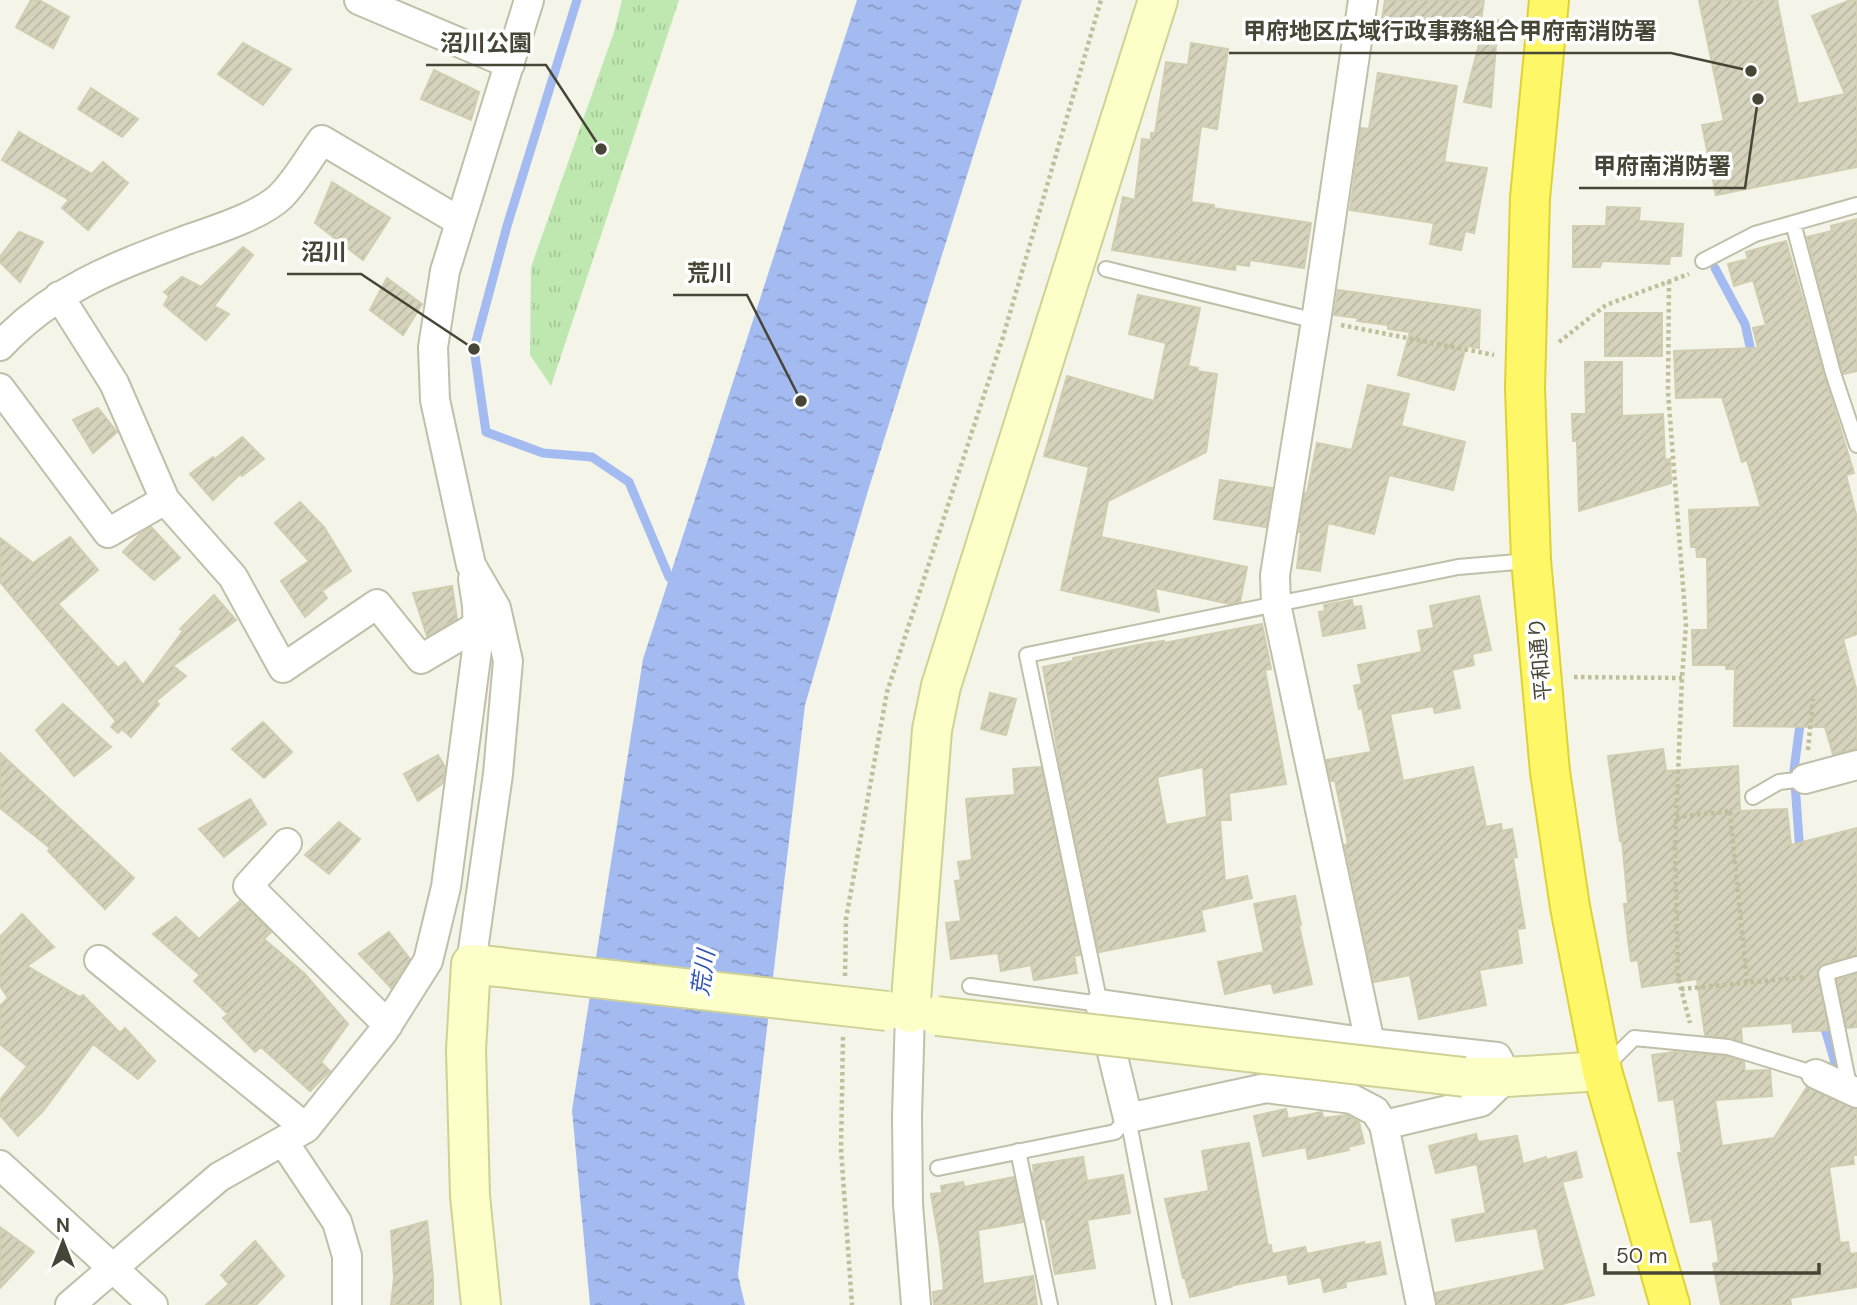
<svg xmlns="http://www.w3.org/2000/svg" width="1857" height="1305" viewBox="0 0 1857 1305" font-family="'DM Sans','Noto Sans JP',sans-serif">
	<defs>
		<pattern id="grass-tufts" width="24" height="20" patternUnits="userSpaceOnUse" patternTransform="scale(1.75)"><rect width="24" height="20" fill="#bfe8b0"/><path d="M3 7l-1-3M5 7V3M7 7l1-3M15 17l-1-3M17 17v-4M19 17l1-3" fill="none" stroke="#a6c898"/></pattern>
		<pattern id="water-ripples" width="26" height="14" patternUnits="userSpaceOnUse" patternTransform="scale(1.75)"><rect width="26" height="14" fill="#a4bbf1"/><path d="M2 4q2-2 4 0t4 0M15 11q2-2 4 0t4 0" fill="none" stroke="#879ac4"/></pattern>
		<pattern id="building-hatch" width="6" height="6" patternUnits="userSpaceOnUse" patternTransform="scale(1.75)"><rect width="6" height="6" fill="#d6d3bd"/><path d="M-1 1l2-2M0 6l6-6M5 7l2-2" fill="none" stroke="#b9b6a3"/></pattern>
	</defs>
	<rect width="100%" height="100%" fill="#f4f4e8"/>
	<path fill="url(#grass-tufts)" d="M 622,0 L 679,0 L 551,386 L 530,355 L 531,267 L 614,32 Z"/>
	<path fill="url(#water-ripples)" d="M 857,0 L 1022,0 L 867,494 L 805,705 L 738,1275 L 745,1305 L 590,1305 L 572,1110 L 643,659 Z"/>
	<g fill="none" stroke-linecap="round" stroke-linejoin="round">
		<path stroke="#a4bbf1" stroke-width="9" d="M 577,0 L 507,226 L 474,349 L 486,432 L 543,453 L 592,457 L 629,482 L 669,577 L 677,584
			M 1715,268 L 1745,324 L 1753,360
			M 1800,853 L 1794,770 L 1801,717
			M 1822,1019 L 1834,1059 L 1835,1074"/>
	</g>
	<path fill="url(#building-hatch)" stroke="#d0cdb0" stroke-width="2" fill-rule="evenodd" d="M 31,0 L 39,0 L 69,17 L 53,48 L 16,27 Z
		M 1385,0 L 1484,0 L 1479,34 L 1435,28 L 1433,37 L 1385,30 L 1385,25 L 1381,24 Z
		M 1699,0 L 1777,0 L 1798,104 L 1845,94 L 1812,16 L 1850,0 L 1857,0 L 1857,167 L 1716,195 L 1702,125 L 1724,121 Z
		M 1486,18 L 1498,20 L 1491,107 L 1464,102 Z
		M 243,43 L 291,69 L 263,105 L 218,74 Z
		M 1191,43 L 1228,49 L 1217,129 L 1201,126 L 1191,202 L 1214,205 L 1213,208 L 1311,223 L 1304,268 L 1250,260 L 1249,266 L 1236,264 L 1235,270 L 1112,250 L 1123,197 L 1135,200 L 1142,139 L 1151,140 L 1151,133 L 1155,133 L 1166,62 L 1188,65 Z
		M 434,70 L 479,92 L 471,120 L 421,99 Z
		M 1378,73 L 1457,86 L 1444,162 L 1487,168 L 1474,233 L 1465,231 L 1461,250 L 1430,244 L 1434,223 L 1350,210 L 1361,128 L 1369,129 Z
		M 91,88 L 138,119 L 122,137 L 78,109 Z
		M 19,132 L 92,174 L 103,162 L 128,183 L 88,230 L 62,208 L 69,200 L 2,160 Z
		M 332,182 L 390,218 L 363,260 L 315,223 Z
		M 1607,207 L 1640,208 L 1639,221 L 1683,224 L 1681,256 L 1670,256 L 1669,264 L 1602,261 L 1600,267 L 1573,267 L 1573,226 L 1606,226 Z
		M 1857,219 L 1857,371 L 1843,374 L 1807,237 L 1832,231 L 1831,226 Z
		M 19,232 L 43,242 L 20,282 L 0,262 L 0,257 Z
		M 1786,241 L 1824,375 L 1854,473 L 1846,475 L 1857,518 L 1857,634 L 1843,639 L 1857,692 L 1857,749 L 1833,754 L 1825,727 L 1734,726 L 1735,669 L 1726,669 L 1726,665 L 1693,665 L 1692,630 L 1708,630 L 1707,557 L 1697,557 L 1696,547 L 1691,547 L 1689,510 L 1761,507 L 1747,460 L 1742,462 L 1722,397 L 1676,398 L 1674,351 L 1758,348 L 1753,328 L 1766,325 L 1753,280 L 1734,286 L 1728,264 L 1748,259 L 1746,252 Z
		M 243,247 L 253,255 L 214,306 L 229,314 L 206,340 L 164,305 L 169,296 L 164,292 L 182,277 L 201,287 Z
		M 387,278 L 422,304 L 403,335 L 370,310 Z
		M 1338,290 L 1480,310 L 1479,348 L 1466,346 L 1454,390 L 1398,375 L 1410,332 L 1388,329 L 1388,325 L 1357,321 L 1358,318 L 1334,315 Z
		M 1138,295 L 1200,308 L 1188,366 L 1198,368 L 1197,371 L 1217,374 L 1206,452 L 1108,501 L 1101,537 L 1247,567 L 1240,602 L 1230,604 L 1155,588 L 1159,612 L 1061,590 L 1089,467 L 1044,456 L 1067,376 L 1154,401 L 1166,343 L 1129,334 Z
		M 1605,313 L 1662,313 L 1662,356 L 1605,356 Z
		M 1585,362 L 1622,362 L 1622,416 L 1663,414 L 1665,460 L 1670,459 L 1671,483 L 1579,511 L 1577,441 L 1573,441 L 1572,414 L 1586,414 Z
		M 1368,385 L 1409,394 L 1401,426 L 1465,442 L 1453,490 L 1389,475 L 1374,534 L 1328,523 L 1320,571 L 1297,568 L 1301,532 L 1299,532 L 1305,493 L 1307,493 L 1317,443 L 1352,450 Z
		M 98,408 L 117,432 L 93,453 L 73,420 Z
		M 242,437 L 264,459 L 242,476 L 240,474 L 213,500 L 190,474 L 213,457 L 215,459 Z
		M 1220,480 L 1272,488 L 1266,527 L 1214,519 Z
		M 300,502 L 324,527 L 351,571 L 322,591 L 327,598 L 305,617 L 281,581 L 309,561 L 275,523 Z
		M 151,527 L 180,558 L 154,580 L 123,552 L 140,534 Z
		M 70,537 L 98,570 L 58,604 L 118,668 L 125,662 L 143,685 L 183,631 L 180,629 L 214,595 L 236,620 L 173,666 L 186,676 L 156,701 L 159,704 L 131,737 L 122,729 L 118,733 L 111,727 L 116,721 L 0,582 L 0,538 L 33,563 Z
		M 452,586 L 457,619 L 427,636 L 413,593 Z
		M 1479,596 L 1491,650 L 1472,654 L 1474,665 L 1452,670 L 1460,708 L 1435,713 L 1433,706 L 1390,714 L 1403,781 L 1473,767 L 1486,827 L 1501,824 L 1502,831 L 1512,829 L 1517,857 L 1513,858 L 1525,928 L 1517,929 L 1522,963 L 1479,970 L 1486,1005 L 1419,1019 L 1410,975 L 1374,982 L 1345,845 L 1348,844 L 1335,781 L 1331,781 L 1326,760 L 1371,752 L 1362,708 L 1359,709 L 1354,686 L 1362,684 L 1358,665 L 1422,652 L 1418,631 L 1434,628 L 1430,606 Z
		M 1352,600 L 1353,607 L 1361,606 L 1365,628 L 1323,636 L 1319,612 L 1325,611 L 1324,605 Z
		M 1262,624 L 1271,669 L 1265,670 L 1286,784 L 1229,793 L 1231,820 L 1220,820 L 1225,881 L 1247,876 L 1252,898 L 1201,910 L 1205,931 L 1099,952 L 1060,765 L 1043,667 L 1073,661 L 1073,658 L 1148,643 L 1164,641 L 1164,643 ZM 1203,767 L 1207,817 L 1166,825 L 1157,777 Z
		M 990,693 L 1016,699 L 1006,735 L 981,729 Z
		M 63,704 L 111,747 L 74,776 L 36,730 Z
		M 263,722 L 292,752 L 264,778 L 232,749 Z
		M 1663,749 L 1666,771 L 1738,766 L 1740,811 L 1787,809 L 1791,845 L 1857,828 L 1857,955 L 1823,964 L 1817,971 L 1828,1030 L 1793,1032 L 1792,1023 L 1741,1027 L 1742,1041 L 1705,1035 L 1697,979 L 1642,987 L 1638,960 L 1631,961 L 1628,939 L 1624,904 L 1628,904 L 1622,840 L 1620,841 L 1608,756 Z
		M 0,753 L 134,878 L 105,909 L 48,851 L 50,848 L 0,808 Z
		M 438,755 L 445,767 L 443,783 L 418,801 L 404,774 Z
		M 1041,767 L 1080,955 L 1074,956 L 1077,973 L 1034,980 L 1031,965 L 1001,971 L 998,953 L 951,959 L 946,923 L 961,921 L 955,881 L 961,880 L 958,862 L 972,860 L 966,799 L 1015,795 L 1013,769 Z
		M 250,799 L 266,824 L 224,857 L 199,829 Z
		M 339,822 L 360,839 L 329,874 L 305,855 Z
		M 1295,896 L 1301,925 L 1299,926 L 1312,984 L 1274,993 L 1271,983 L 1225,994 L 1218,962 L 1264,952 L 1254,904 Z
		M 240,901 L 271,932 L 264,939 L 305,974 L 348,1024 L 321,1062 L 330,1071 L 310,1091 L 261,1047 L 255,1052 L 223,1018 L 228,1014 L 194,981 L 200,975 L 153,934 L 176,917 L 199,939 Z
		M 22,914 L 54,947 L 27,966 L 80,997 L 83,995 L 120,1033 L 125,1028 L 155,1061 L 138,1079 L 93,1044 L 43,1111 L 18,1136 L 0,1115 L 0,1100 L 27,1066 L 0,1044 L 0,1006 L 8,998 L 0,986 L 0,937 Z
		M 389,932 L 410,959 L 391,988 L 359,954 Z
		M 1857,974 L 1857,1027 L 1847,1028 L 1837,980 Z
		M 1674,1052 L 1726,1056 L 1744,1062 L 1745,1071 L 1770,1070 L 1772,1096 L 1715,1100 L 1722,1146 L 1774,1138 L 1807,1087 L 1857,1109 L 1857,1155 L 1853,1155 L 1854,1164 L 1829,1167 L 1840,1243 L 1848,1242 L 1850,1254 L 1857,1253 L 1857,1287 L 1790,1298 L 1791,1305 L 1721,1305 L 1713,1264 L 1719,1262 L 1712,1219 L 1691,1222 L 1678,1153 L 1682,1153 L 1674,1099 L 1659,1101 L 1652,1055 Z
		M 1286,1109 L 1288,1119 L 1322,1112 L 1323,1118 L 1347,1115 L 1359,1122 L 1364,1143 L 1348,1147 L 1349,1150 L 1308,1159 L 1306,1147 L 1263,1156 L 1254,1116 Z
		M 1476,1134 L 1478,1142 L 1517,1136 L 1523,1164 L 1546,1157 L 1546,1160 L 1576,1152 L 1582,1177 L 1562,1182 L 1594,1295 L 1559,1305 L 1437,1305 L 1435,1293 L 1545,1270 L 1537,1228 L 1456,1241 L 1452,1220 L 1486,1213 L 1477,1164 L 1436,1173 L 1429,1146 Z
		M 1249,1143 L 1268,1246 L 1271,1245 L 1272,1254 L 1305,1247 L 1307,1254 L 1364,1242 L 1365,1245 L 1380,1242 L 1386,1274 L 1345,1282 L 1346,1287 L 1324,1292 L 1321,1277 L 1289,1284 L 1287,1274 L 1230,1286 L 1231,1287 L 1190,1297 L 1185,1278 L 1183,1278 L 1165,1199 L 1209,1191 L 1202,1151 Z
		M 1083,1157 L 1087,1181 L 1123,1175 L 1130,1213 L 1087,1220 L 1095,1268 L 1055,1274 L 1045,1218 L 1042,1219 L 1032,1173 L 1034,1173 L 1033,1165 Z
		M 1014,1177 L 1023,1222 L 978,1230 L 983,1284 L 1033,1276 L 1037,1305 L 934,1305 L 933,1292 L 944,1290 L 940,1247 L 931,1194 L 942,1193 L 941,1186 L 963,1182 L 964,1187 Z
		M 427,1221 L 433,1278 L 433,1305 L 391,1305 L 394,1278 L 391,1231 Z
		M 0,1227 L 34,1252 L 0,1288 Z
		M 255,1241 L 284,1276 L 256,1305 L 206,1305 L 229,1284 L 221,1275 Z"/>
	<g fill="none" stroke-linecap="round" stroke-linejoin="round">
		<defs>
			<path id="lane" d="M 1793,223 L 1833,373 L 1857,445
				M 1703,261 L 1755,234 L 1857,205
				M 1106,269 L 1316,321
				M 1753,797 L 1779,782 L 1805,779
				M 970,986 L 1100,1004 L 1027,655 L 1458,567 L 1529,561
				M 1605,1067 L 1634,1038 L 1728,1047 L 1816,1074
				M 1850,1090 L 1826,973 L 1857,964
				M 1128,1118 L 1164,1305
				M 1018,1151 L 1050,1305
				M 938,1168 L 1115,1132 L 1128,1118"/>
			<path id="street" d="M 359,0 L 510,64
				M 1363,0 L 1316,321 L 1275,575 L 1276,604 L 1370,1043
				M 59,296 L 114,383 L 165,500 L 233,577 L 283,668 L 377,604 L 421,659 L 477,626
				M 0,346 C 54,288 117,266 189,239 C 215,230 262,215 281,196 C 297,180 309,158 322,140 L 459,221
				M 0,388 L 108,533 L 165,500
				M 1805,779 L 1857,765
				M 287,843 L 248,886 L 388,1025
				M 99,960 L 306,1128
				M 471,964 L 498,774 L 508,661 L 496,608 L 471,565 L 435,400 L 433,347 L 445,271 L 529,0
				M 910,1013 L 907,1116 L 908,1204 L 916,1305
				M 1816,1074 L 1857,1093
				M 1384,1125 L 1481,1102 L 1507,1077 L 1497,1057 L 1370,1043 L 1100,1004 L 1128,1118 L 1266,1088 L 1352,1099 L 1375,1111 L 1384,1125 L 1421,1305
				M 283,1141 L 337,1222 L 347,1256 L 347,1305
				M 0,1165 L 153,1305
				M 70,1305 L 219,1177 L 306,1128 L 383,1032 L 428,961 L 446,887 L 478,642 L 477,605 L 473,579"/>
			<path id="secondary" d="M 910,1013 L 932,730 L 941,686 L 1158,0
				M 1464,1077 L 1507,1077 L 1602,1071
				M 481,1305 L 470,1196 L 466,1050 L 471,964 L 499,967"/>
			<path id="highway" d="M 1549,0 L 1530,198 L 1525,388 L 1531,560 L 1550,772 L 1570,907 L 1602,1071 L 1670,1305"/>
		</defs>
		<use href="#lane" stroke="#bfbfaa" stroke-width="18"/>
		<use href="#street" stroke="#bfbfaa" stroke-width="32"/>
		<use href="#secondary" stroke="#cfd195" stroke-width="42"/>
		<use href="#highway" stroke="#ded237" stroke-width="42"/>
		<path stroke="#c1bf9b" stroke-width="4.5" stroke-dasharray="3.5 3.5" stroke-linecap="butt" d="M 1669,281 L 1668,392 L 1686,625 L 1682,678 L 1675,846 L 1678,977 L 1690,1023
			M 1341,325 L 1494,355
			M 1559,342 L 1606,305 L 1689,274
			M 1574,677 L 1682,678
			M 1808,750 L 1813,699
			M 1730,812 L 1747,982
			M 1676,817 L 1731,811
			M 845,976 L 846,919 L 887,692 L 1003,337 L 1101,0
			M 1681,989 L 1806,977
			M 843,1037 L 841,1149 L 852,1305"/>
		<use href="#lane" stroke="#fff" stroke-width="14"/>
		<use href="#street" stroke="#fff" stroke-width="28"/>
		<use href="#secondary" stroke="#fcffc7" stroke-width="38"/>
		<use href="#highway" stroke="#fef868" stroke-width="38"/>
		<defs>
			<path id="secondary-bridge" d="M 499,967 L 887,1011
				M 937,1016 L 1464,1077"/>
		</defs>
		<use href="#secondary-bridge" stroke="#cfd195" stroke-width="42" stroke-linecap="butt"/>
		<use href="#secondary-bridge" stroke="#fcffc7" stroke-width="38"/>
	</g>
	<g text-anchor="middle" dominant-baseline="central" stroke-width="7" stroke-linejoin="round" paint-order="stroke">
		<g font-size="21" fill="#474636" stroke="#fff">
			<text transform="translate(1540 659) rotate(-95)">平和通り</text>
		</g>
		<g font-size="23" font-style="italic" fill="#2f54b4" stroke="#fff">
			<text transform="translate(703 973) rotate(-82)">荒川</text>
		</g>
	</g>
	<path fill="none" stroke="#474636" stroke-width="2.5" d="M1751 71L1671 53H1229M601 149L546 65H426M1758 99L1745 188H1579M474 349L361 274H287M801 401L747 295H673"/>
	<g fill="#474636" stroke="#fff" stroke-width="2.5">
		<circle cx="1751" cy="71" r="7"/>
		<circle cx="601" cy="149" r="7"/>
		<circle cx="1758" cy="99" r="7"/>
		<circle cx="474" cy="349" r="7"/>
		<circle cx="801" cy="401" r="7"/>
	</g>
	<g font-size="23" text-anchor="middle" font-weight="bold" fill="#474636" stroke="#fff" stroke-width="7" stroke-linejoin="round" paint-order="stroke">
		<text x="1450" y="39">甲府地区広域行政事務組合甲府南消防署</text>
		<text x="486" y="51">沼川公園</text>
		<text x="1662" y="174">甲府南消防署</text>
		<text x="324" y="260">沼川</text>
		<text x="710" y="281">荒川</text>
	</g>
	<g transform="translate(63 1242)" stroke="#ffffff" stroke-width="5" paint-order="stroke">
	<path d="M0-5L12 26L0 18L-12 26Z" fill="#474636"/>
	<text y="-10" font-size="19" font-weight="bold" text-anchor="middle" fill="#474636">N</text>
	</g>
	<path d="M1605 1263v10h214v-10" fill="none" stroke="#474636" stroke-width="3.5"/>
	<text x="1616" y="1263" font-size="21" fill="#474636" stroke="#ffffff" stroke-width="5" paint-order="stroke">50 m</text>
</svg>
